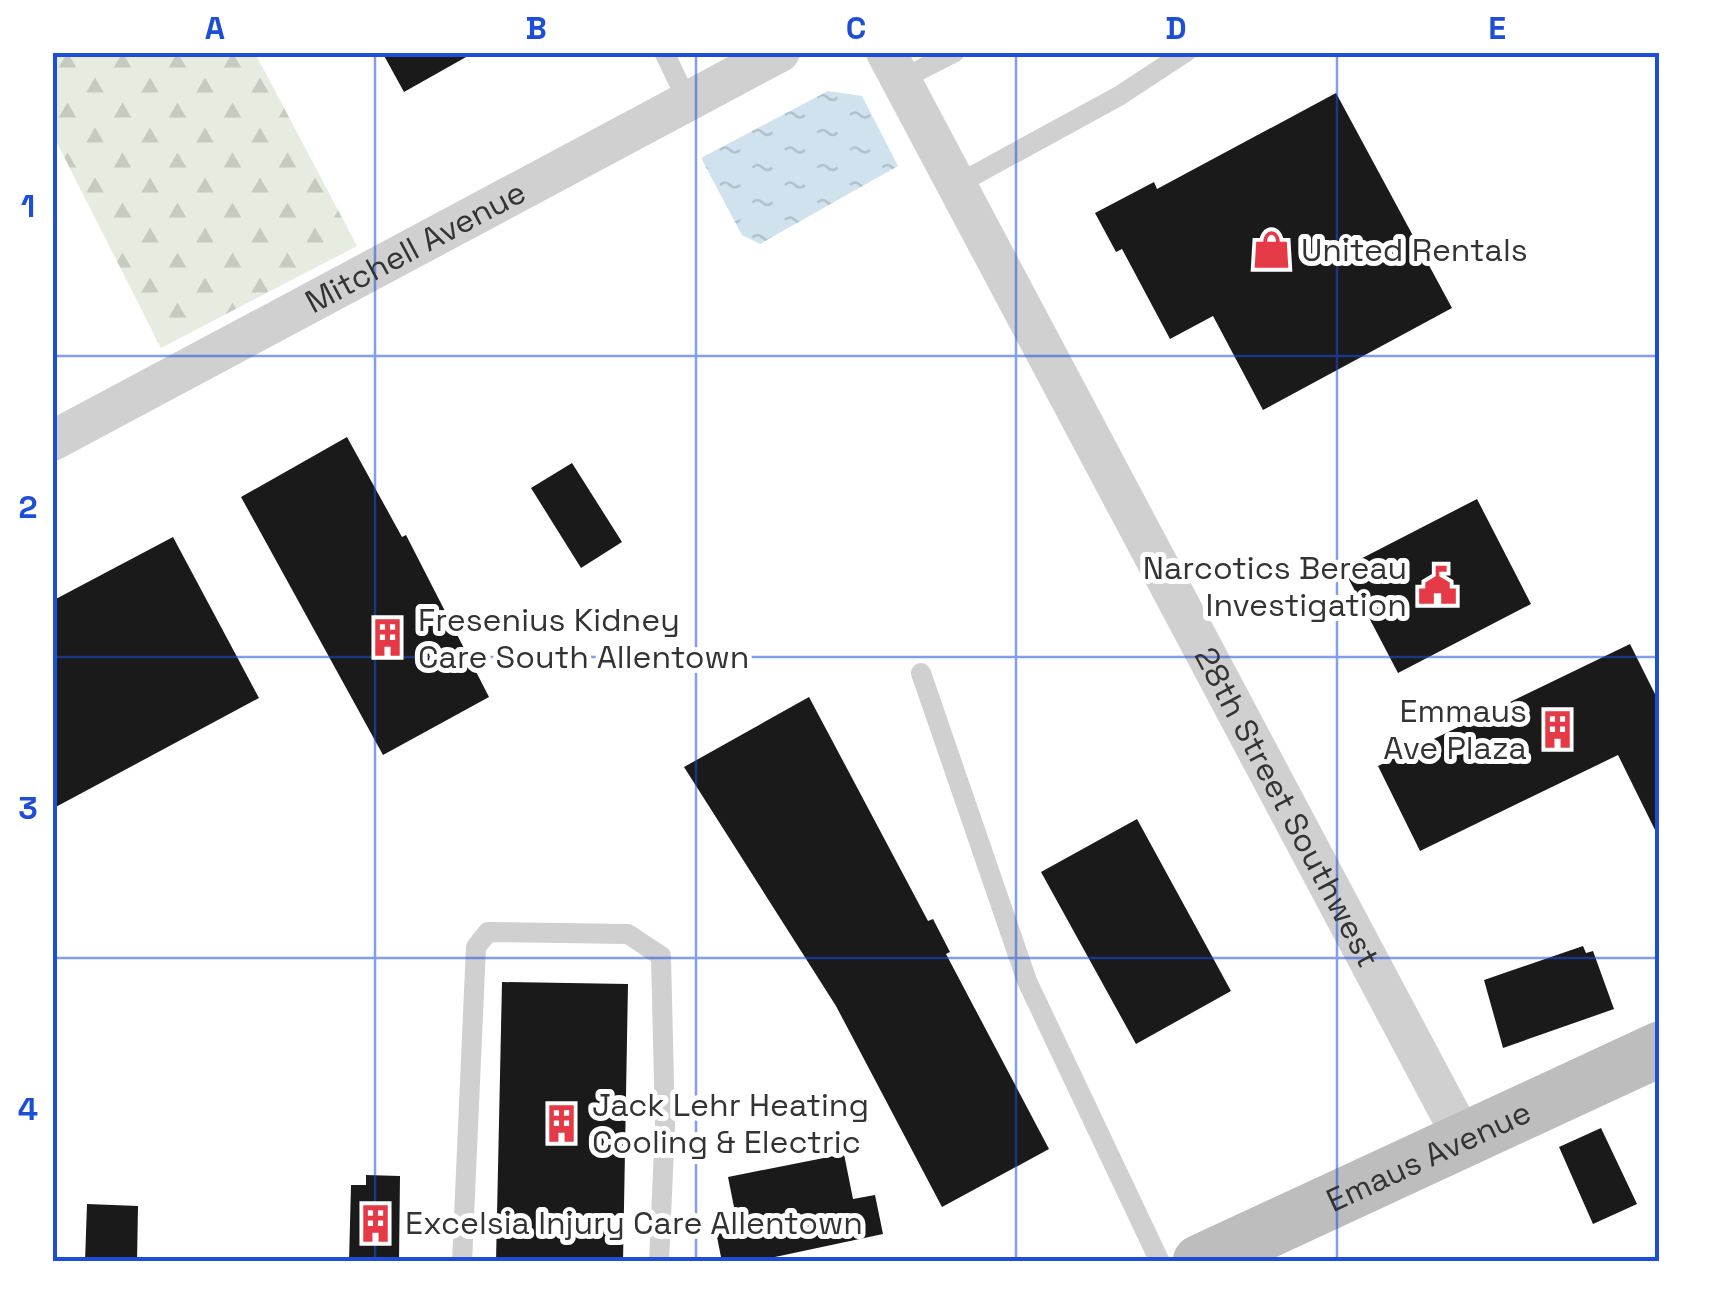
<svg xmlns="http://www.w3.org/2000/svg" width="1712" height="1314" viewBox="0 0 1712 1314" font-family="'Space Grotesk',sans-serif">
	<defs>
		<pattern id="forest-firs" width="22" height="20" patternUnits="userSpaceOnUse" patternTransform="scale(2.5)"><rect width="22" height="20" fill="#e6ecdf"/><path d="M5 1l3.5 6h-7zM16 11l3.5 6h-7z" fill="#c6cbc0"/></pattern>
		<pattern id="water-ripples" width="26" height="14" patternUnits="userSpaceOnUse" patternTransform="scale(2.5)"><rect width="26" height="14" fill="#cfe2ee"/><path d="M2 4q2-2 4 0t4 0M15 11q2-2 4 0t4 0" fill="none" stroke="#b2c2cd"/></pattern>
	</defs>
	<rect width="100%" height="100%" fill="#fff"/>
	<path fill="url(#forest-firs)" d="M 53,52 L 255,53 L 357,246 L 161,348 L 53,135 Z"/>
	<path fill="url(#water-ripples)" d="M 828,91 L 862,96 L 898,166 L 760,244 L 742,235 L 701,158 Z"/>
	<path fill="#1a1a1a" d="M 382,52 L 475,52 L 404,92 Z
		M 1336,93 L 1452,308 L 1263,410 L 1213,316 L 1170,339 L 1122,249 L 1116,252 L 1095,213 L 1154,182 L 1157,189 Z
		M 347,437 L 402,537 L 406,535 L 489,697 L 383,755 L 241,497 Z
		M 572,463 L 622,542 L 581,568 L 531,488 Z
		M 1477,499 L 1531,604 L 1398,673 L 1343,568 Z
		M 173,537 L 259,698 L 52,809 L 52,601 Z
		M 1630,644 L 1660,704 L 1660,840 L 1618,755 L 1420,851 L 1378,766 Z
		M 809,697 L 928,921 L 933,919 L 950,952 L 946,954 L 1049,1149 L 942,1207 L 836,1006 L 684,767 Z
		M 1137,819 L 1231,991 L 1136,1044 L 1041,872 Z
		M 1583,946 L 1586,953 L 1593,951 L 1614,1009 L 1503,1048 L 1484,980 Z
		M 502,982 L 628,984 L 623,1262 L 496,1262 Z
		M 1601,1128 L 1637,1204 L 1593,1224 L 1559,1147 Z
		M 844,1154 L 853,1199 L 875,1195 L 883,1234 L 752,1262 L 722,1262 L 716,1232 L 738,1227 L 728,1177 Z
		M 366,1175 L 400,1176 L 399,1262 L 349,1262 L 351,1185 L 366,1185 Z
		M 87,1204 L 138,1206 L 137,1262 L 85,1262 Z"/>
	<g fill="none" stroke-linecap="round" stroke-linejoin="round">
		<path stroke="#d0d0d0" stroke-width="20" d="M 664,52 L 688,102
			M 900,80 L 955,52
			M 956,185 L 1119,96 L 1186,52
			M 921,673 L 1027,981 L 1160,1262
			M 462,1262 L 476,947 L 488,932 L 628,934 L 661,956 L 665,1126 L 659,1262"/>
		<g stroke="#d0d0d0" stroke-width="40">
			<path id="s1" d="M 886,52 L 1464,1140"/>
			<path id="s2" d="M 52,441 L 780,52"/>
		</g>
		<path stroke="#bdbdbd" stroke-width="55" id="s3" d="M 1200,1262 L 1660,1049"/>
	</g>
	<path fill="none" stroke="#1d4ed8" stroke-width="2.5" stroke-opacity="0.55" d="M 375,52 L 375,1262M 696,52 L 696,1262M 1016,52 L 1016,1262M 1337,52 L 1337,1262M 52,356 L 1660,356M 52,657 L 1660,657M 52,958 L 1660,958"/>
	<defs>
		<symbol id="shop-bare" viewBox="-9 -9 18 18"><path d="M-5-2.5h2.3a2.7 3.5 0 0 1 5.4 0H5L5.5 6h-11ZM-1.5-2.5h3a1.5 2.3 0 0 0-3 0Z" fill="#e63946" stroke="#fff" stroke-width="2.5" paint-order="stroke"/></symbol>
		<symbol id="civic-bare" viewBox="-9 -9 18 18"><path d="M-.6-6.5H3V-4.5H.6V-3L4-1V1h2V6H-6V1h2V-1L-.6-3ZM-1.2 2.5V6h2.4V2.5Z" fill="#e63946" stroke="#fff" stroke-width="2.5" paint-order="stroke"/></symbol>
		<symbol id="building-bare" viewBox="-9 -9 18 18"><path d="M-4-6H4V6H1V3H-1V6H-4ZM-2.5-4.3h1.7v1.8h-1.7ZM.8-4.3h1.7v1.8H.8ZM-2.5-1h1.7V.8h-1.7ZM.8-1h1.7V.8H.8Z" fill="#e63946" stroke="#fff" stroke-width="2.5" paint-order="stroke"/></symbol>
	</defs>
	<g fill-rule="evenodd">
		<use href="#shop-bare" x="1244" y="222" width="55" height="55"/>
		<use href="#civic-bare" x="1410" y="558" width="55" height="55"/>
		<use href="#building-bare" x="360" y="610" width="55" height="55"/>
		<use href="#building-bare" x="1530" y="702" width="55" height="55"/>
		<use href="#building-bare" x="534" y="1096" width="55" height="55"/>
		<use href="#building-bare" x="348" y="1196" width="55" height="55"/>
	</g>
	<g text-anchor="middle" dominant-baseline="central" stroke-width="10" stroke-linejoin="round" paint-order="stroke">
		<g font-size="32" fill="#333" stroke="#fff">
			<text stroke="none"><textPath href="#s2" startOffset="412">Mitchell Avenue</textPath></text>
			<text stroke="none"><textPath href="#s1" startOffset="855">28th Street Southwest</textPath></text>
			<text stroke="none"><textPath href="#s3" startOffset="252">Emaus Avenue</textPath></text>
		</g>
		<g font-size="32" fill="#333" stroke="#fff" text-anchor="start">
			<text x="1301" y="250">United Rentals</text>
			<text x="1407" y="568" text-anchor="end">Narcotics Bereau<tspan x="1407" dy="37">Investigation</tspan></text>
			<text x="418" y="620">Fresenius Kidney<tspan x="418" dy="37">Care South Allentown</tspan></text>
			<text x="1527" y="711" text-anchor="end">Emmaus<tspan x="1527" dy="37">Ave Plaza</tspan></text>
			<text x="592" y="1105">Jack Lehr Heating<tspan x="592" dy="37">Cooling &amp; Electric</tspan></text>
			<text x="405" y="1223">Excelsia Injury Care Allentown</text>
		</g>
	</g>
	<rect width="1712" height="1314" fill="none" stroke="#ffffff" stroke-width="110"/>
	<rect x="55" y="55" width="1602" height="1204" fill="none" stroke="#1d4ed8" stroke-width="4"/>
	<g font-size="32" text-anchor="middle" font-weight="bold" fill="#1d4ed8">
		<text x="215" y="39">A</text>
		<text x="536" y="39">B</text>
		<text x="856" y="39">C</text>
		<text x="1176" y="39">D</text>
		<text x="1497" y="39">E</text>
		<text x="28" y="217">1</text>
		<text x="28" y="518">2</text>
		<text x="28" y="819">3</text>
		<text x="28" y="1120">4</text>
	</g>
</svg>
